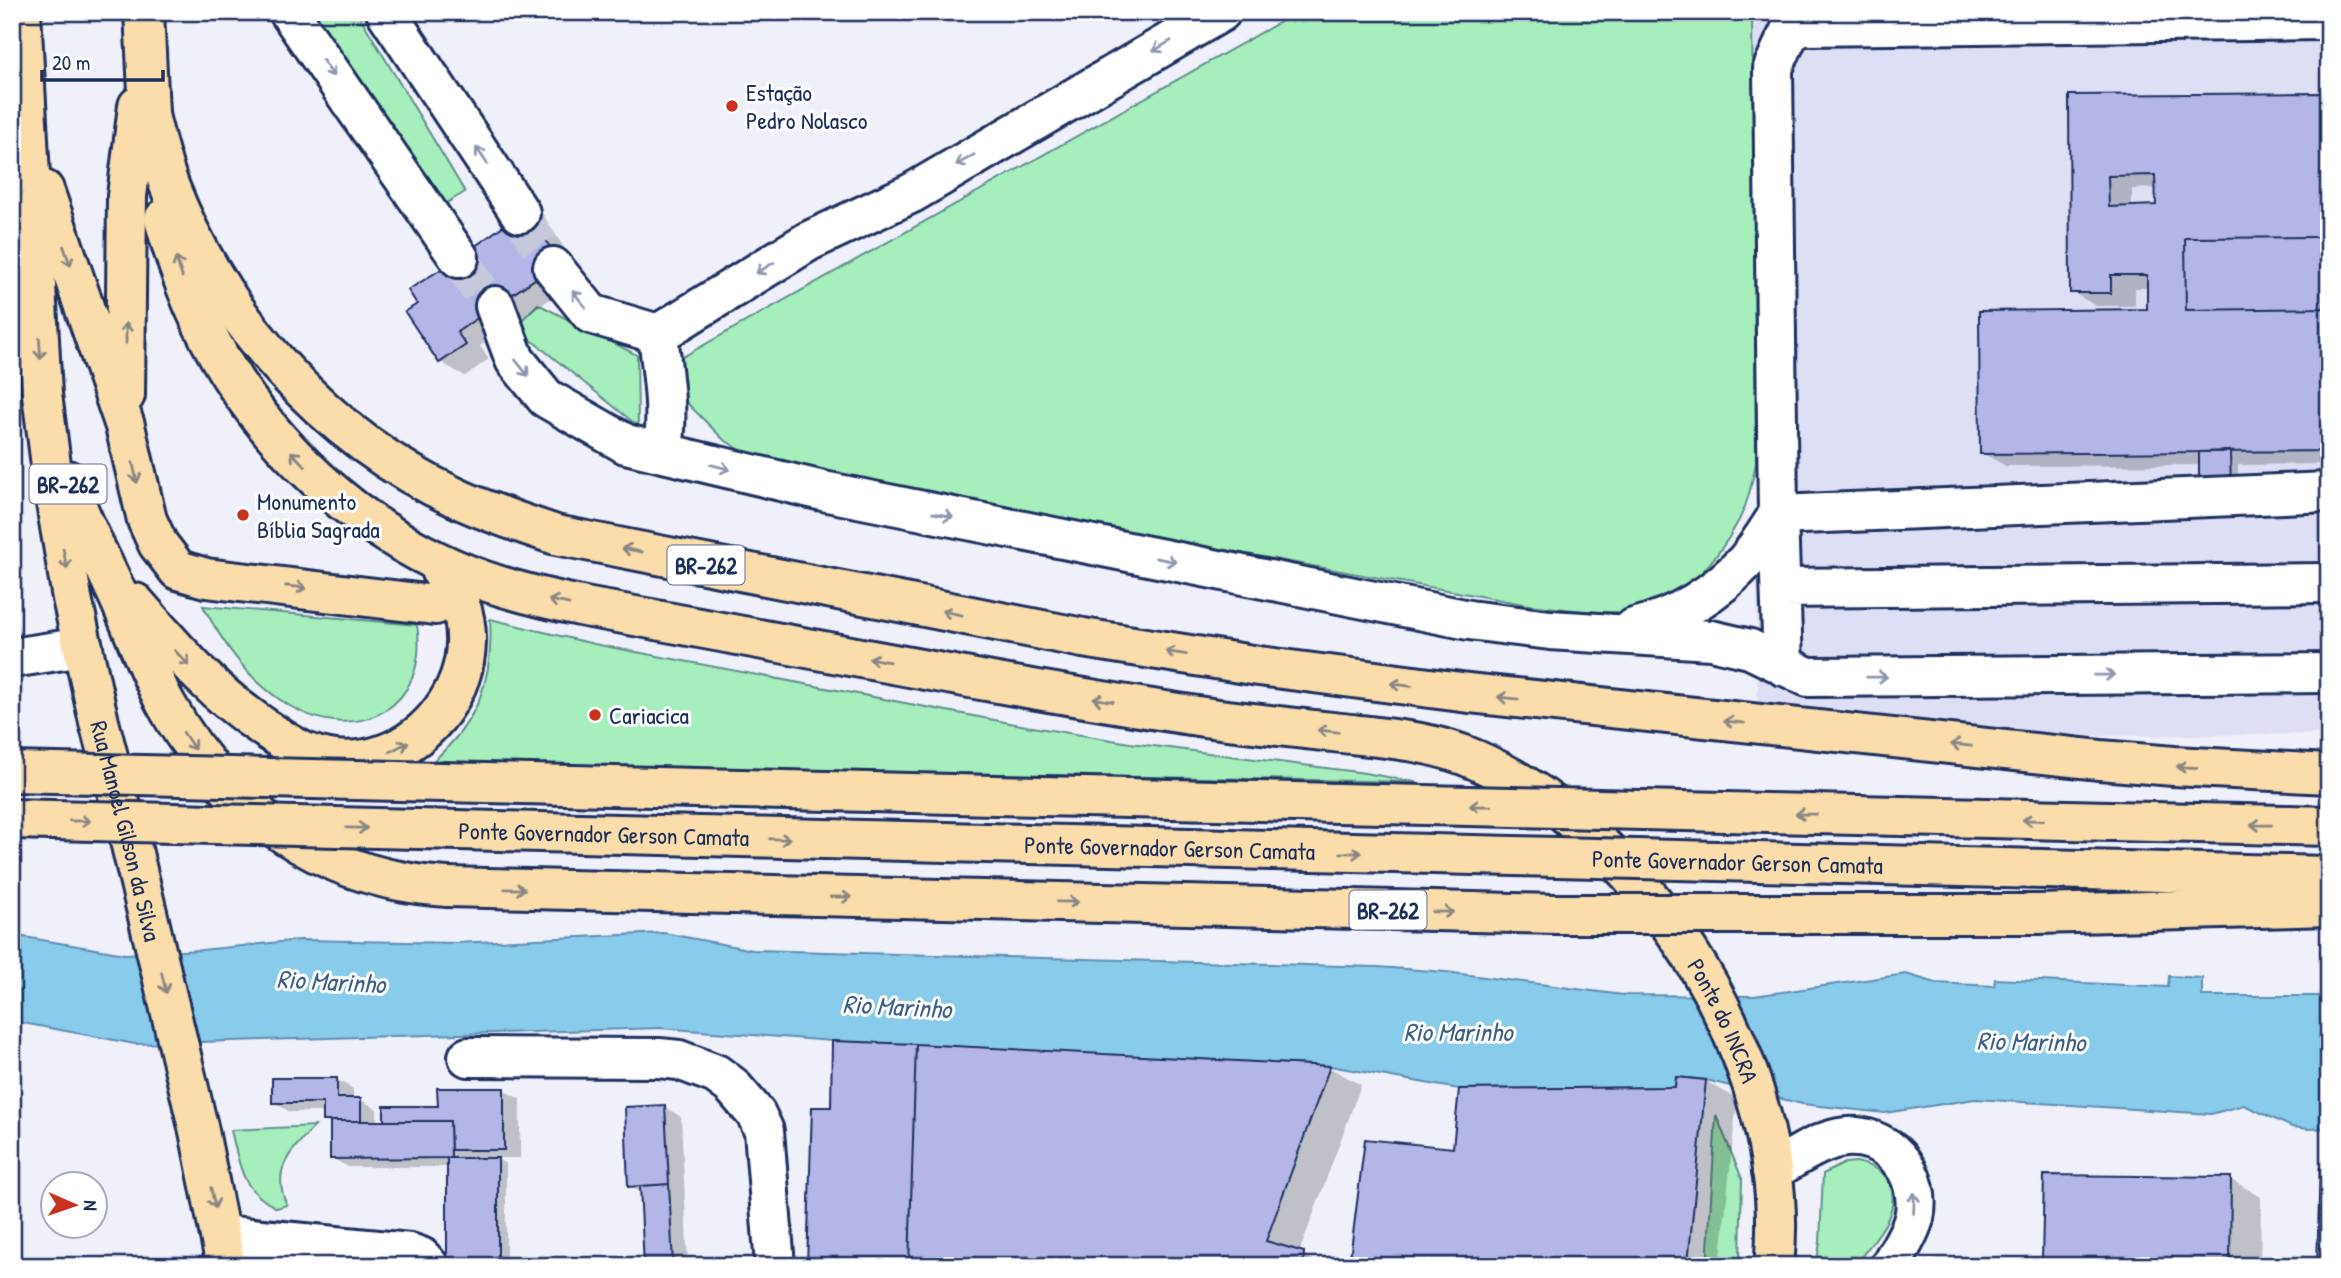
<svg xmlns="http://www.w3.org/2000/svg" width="2341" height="1278" viewBox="0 0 2341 1278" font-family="'Patrick Hand',sans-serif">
	<rect width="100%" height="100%" fill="#f0f0fa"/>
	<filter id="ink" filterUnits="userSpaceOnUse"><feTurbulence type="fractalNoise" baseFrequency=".0143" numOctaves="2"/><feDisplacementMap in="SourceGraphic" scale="14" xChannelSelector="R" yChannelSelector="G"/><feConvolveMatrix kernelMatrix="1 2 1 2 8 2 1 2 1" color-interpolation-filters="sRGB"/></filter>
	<g filter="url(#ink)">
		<path fill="#dedff5" d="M 2329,14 L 2329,734 L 1758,739 L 1752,18 Z"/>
		<path fill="#a6efbc" stroke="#608f8d" stroke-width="2" d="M 310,12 L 357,12 L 465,192 L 430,213 Z
			M 1298,12 L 1752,12 L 1756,463 C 1752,482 1748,503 1739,520 C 1717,562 1680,604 1631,611 C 1598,615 1562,608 1529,605 L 798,473 L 758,461 L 723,439 L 656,372 Z
			M 538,304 L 637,355 L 638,426 L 515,327 Z
			M 203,606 L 417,625 C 430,707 358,746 290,706 C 250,683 224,645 203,606 Z
			M 490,619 L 594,644 L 1026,726 L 1130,743 L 1365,773 L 1416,782 L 431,763 C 477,723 494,681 490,619 Z
			M 1716,1115 L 1742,1179 L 1740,1258 L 1737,1266 L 1707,1266 Z
			M 315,1126 C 292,1150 270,1169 287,1205 L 277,1208 C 240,1190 240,1166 231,1130 Z
			M 1857,1162 C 1872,1166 1886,1171 1891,1187 C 1900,1218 1870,1242 1855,1266 L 1816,1266 L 1820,1242 L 1823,1174 L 1845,1163 Z"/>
		<path fill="#89cbea" stroke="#5d8db2" stroke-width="2" d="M 664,933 L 753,950 L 1378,967 L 1446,972 L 1623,995 L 1754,996 L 1906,974 L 1936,983 L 1994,986 L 1995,979 L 2168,987 L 2169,976 L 2202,978 L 2202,996 L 2329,996 L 2329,1128 L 2308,1129 L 2292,1127 L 2244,1105 L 2211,1114 L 1975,1099 L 1885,1113 L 1802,1104 L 1706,1080 L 1676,1077 L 1675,1087 L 1459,1089 L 1330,1066 L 832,1041 L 660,1028 L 135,1044 L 12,1021 L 12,935 L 125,954 L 201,950 L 300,940 L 455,943 Z"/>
		<path fill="#0003" fill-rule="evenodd" d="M 2322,94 L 2329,98 L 2329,464 L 2238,465 L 2238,492 L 2200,465 L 2006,466 L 1982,453 L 2149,311 L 2149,288 L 2135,288 L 2135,306 L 2096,306 L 2072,292 L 2071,96 ZM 2157,188 L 2158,207 L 2132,208 L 2132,189 Z
			M 525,212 L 550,226 L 583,277 L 480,346 L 489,359 L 465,376 L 440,362 L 419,304 Z
			M 834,1043 L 1330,1068 L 1361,1085 L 1299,1253 L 1323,1266 L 809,1266 L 832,1109 Z
			M 336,1079 L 353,1089 L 353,1100 L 361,1100 L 377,1109 L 377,1123 L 504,1090 L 520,1099 L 520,1158 L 495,1158 L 506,1164 L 506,1266 L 449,1266 L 449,1167 L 348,1167 L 332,1158 L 332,1125 L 324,1120 L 324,1112 L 290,1112 L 274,1102 Z
			M 1706,1081 L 1737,1099 L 1720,1266 L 1351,1266 L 1454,1150 Z
			M 665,1107 L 681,1117 L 688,1266 L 645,1266 L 642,1193 L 630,1186 Z
			M 2230,1179 L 2261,1197 L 2260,1266 L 2055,1266 L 2044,1259 Z"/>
		<path fill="#b5b6e8" stroke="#1b2f5e" stroke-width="2" fill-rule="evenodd" d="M 2323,93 L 2324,237 L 2185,238 L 2186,310 L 2329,308 L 2329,451 L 1980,454 L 1979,311 L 2147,309 L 2147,275 L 2111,275 L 2111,293 L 2070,293 L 2069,95 ZM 2155,175 L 2156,205 L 2109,207 L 2108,176 Z
			M 525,210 L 560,262 L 457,332 L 466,345 L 439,363 L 405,312 L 417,304 L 408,290 L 459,258 Z
			M 2324,237 L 2324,308 L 2186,310 L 2185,238 Z
			M 2230,451 L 2231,488 L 2199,488 L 2199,452 Z
			M 832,1041 L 916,1044 L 909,1266 L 807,1266 L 812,1107 L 831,1107 Z
			M 916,1044 L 1330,1066 L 1266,1241 L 1304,1252 L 1303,1266 L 909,1266 Z
			M 1676,1077 L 1706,1080 L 1688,1263 L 1661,1260 L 1661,1266 L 1349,1266 L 1365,1139 L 1453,1148 L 1459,1089 L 1675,1087 Z
			M 272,1078 L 337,1078 L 337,1098 L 361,1098 L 361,1121 L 323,1121 L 323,1103 L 272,1103 Z
			M 437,1088 L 504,1088 L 504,1150 L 451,1150 L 450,1121 L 384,1121 L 384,1106 L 438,1106 Z
			M 665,1105 L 669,1184 L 628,1187 L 625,1107 Z
			M 330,1121 L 450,1121 L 451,1158 L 330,1159 Z
			M 447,1158 L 498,1158 L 498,1266 L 447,1266 Z
			M 2320,1168 L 2329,1168 L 2329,1266 L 2317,1266 Z
			M 2044,1175 L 2231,1177 L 2230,1264 L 2042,1260 Z
			M 669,1184 L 673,1266 L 644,1266 L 640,1186 Z"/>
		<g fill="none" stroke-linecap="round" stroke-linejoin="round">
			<path stroke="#c5c9db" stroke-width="38" stroke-dasharray="38 19" stroke-linecap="butt" d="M 520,213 L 553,267
				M 459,258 L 483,295 L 495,306"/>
			<defs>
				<path id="minor" d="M 289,12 L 459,258
					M 386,12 L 520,213
					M 553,267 L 591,314 L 658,334 L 809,241 L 912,193 L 1221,12
					M 495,306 L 515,360 L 546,398 L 626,444 L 823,491 L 1469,620 L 1550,630 L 1711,640 L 1750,649 L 1808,677 L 2329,673
					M 658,334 C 662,374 670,414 662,453
					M 1781,588 L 2329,583
					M 1634,628 C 1677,617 1716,593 1746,561 C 1758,547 1768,530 1778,515 L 2329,492
					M 12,658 L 83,647
					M 1783,666 L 1778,515 L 1773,68 L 1789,33 L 1802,26 L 2329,20
					M 468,1057 L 659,1058 L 679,1060 L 716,1074 L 732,1086 L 756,1114 L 764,1131 L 775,1266
					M 1772,1171 C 1793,1159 1815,1143 1839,1138 C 1886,1129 1924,1173 1914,1218 C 1910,1234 1898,1251 1890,1266
					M 220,1235 L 410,1253 L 421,1257 L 429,1266"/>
				<g id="major">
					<path id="s1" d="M 21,12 L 42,394 L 55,497 L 72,598 L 99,722 L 131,845 L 199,1131 L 226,1266"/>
					<path d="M 144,12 L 150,132"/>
					<path d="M 147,108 C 154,134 160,160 169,185 C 221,319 325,438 457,498 C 489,513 523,524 556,535 L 1083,638 L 1259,666 L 1469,693 L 2100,760 L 2174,766 L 2329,774"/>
					<path d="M 44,190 L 125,426 L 147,520 L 158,544 L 178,570 L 206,578 L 435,605 L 440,600 L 449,582"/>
					<path id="s2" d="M 164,219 C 174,255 186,291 202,324 C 257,439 361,537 482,580 C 516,592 550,600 585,607 C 791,644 997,686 1204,717 C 1250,723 1296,728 1342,733 C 1388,738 1433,741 1476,760 C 1654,838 1795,1072 1774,1266"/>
					<path d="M 125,395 L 127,196 L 138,106"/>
					<path d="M 67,480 C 81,523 105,565 123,607 C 137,639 149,673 166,704 C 215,794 302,865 405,882 C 419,885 433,886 447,887"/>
					<path d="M 135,603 C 177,651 211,692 265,728 C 278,737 292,747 307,753 C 415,794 515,659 440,570"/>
				</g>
			</defs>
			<use href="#minor" stroke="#1b2f5e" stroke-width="44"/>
			<use href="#major" stroke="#1b2f5e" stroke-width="44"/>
			<use href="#minor" stroke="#fff" stroke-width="38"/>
			<use href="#major" stroke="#faddab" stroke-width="38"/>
			<defs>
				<g id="major-bridge">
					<path d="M 12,772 L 2329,826"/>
					<path id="s3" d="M 12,819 L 2329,876"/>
					<path d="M 447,887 L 1556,914 L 2039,914 L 2329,906"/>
				</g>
			</defs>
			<use href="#major-bridge" stroke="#1b2f5e" stroke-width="44" stroke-linecap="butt"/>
			<use href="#major-bridge" stroke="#faddab" stroke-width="38"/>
		</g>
		<defs><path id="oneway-shaft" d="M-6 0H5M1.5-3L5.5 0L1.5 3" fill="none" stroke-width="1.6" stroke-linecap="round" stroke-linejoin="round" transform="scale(1.75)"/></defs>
		<g stroke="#8d97ae">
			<use href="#oneway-shaft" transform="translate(1162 46) rotate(150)"/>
			<use href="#oneway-shaft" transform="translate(328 68) rotate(55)"/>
			<use href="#oneway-shaft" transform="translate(482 156) rotate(-124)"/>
			<use href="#oneway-shaft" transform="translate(965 160) rotate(150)"/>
			<use href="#oneway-shaft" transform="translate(765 268) rotate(148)"/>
			<use href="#oneway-shaft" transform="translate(579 299) rotate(-129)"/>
			<use href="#oneway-shaft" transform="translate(522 368) rotate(51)"/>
			<use href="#oneway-shaft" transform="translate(720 467) rotate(14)"/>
			<use href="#oneway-shaft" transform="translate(943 515) rotate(11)"/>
			<use href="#oneway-shaft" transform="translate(1166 560) rotate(11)"/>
			<use href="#oneway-shaft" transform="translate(2104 675) rotate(-1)"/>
			<use href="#oneway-shaft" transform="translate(1877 677) rotate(-1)"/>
			<use href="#oneway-shaft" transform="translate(1914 1203) rotate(-88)"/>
		</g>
		<g stroke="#8a8684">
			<use href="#oneway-shaft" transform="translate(67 256) rotate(71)"/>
			<use href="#oneway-shaft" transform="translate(179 267) rotate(-108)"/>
			<use href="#oneway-shaft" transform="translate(126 333) rotate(-90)"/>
			<use href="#oneway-shaft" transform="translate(40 349) rotate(87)"/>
			<use href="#oneway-shaft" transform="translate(298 459) rotate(-134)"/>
			<use href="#oneway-shaft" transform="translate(135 473) rotate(78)"/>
			<use href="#oneway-shaft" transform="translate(632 550) rotate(-169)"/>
			<use href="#oneway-shaft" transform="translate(65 559) rotate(80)"/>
			<use href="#oneway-shaft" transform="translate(296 587) rotate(6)"/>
			<use href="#oneway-shaft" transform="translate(559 602) rotate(-168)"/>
			<use href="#oneway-shaft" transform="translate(952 613) rotate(-169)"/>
			<use href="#oneway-shaft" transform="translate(1176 653) rotate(-171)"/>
			<use href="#oneway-shaft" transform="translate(182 658) rotate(45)"/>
			<use href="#oneway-shaft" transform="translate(879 660) rotate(-170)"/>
			<use href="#oneway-shaft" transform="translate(1401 685) rotate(-173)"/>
			<use href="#oneway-shaft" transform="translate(1508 698) rotate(-174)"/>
			<use href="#oneway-shaft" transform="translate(1103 700) rotate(-171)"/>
			<use href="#oneway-shaft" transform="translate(1734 722) rotate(-174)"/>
			<use href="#oneway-shaft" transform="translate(1328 731) rotate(-174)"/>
			<use href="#oneway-shaft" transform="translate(189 741) rotate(56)"/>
			<use href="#oneway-shaft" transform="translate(1961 745) rotate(-174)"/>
			<use href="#oneway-shaft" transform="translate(399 747) rotate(-27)"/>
			<use href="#oneway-shaft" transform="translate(2187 767) rotate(-177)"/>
			<use href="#oneway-shaft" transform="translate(1480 806) rotate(-179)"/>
			<use href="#oneway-shaft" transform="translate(1806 814) rotate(-179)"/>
			<use href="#oneway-shaft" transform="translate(2033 820) rotate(-179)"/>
			<use href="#oneway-shaft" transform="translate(80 821) rotate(1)"/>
			<use href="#oneway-shaft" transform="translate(2261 825) rotate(-179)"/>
			<use href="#oneway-shaft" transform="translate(357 828) rotate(1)"/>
			<use href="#oneway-shaft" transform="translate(780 839) rotate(1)"/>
			<use href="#oneway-shaft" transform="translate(1351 853) rotate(1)"/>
			<use href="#oneway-shaft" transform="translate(515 889) rotate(1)"/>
			<use href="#oneway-shaft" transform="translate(841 897) rotate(1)"/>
			<use href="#oneway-shaft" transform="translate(1068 902) rotate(1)"/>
			<use href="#oneway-shaft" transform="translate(1443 912) rotate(1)"/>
			<use href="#oneway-shaft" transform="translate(164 983) rotate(77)"/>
			<use href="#oneway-shaft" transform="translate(213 1198) rotate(78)"/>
		</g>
	</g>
	<g fill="#c8321e" stroke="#fff" stroke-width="2.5">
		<circle cx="732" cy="106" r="7"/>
		<circle cx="243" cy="515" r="7"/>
		<circle cx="595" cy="715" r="7"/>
	</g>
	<g text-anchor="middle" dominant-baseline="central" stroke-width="6" stroke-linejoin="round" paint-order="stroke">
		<g fill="#fff" stroke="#5f6d8e" stroke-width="2">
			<rect x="29.5" y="464.5" width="77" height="39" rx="5"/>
			<rect x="667.5" y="545.5" width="77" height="39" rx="5"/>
			<rect x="1349.5" y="890.5" width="77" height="39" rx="5"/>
		</g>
		<g font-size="23" font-weight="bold" fill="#1b2f5e">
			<text x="68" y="484">BR-262</text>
			<text x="706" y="565">BR-262</text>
			<text x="1388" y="910">BR-262</text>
		</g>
		<g font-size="24" fill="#1b2f5e" stroke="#fff" text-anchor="start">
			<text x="746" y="92">Estação<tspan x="746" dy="28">Pedro Nolasco</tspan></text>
			<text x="257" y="501">Monumento<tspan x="257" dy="28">Bíblia Sagrada</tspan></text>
			<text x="609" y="715">Cariacica</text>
		</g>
		<g font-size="24" fill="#1b2f5e" stroke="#fff">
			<text stroke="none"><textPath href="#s1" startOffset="828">Rua Manoel Gilson da Silva</textPath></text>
			<text stroke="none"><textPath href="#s3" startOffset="592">Ponte Governador Gerson Camata</textPath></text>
			<text stroke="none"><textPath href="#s3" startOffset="1158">Ponte Governador Gerson Camata</textPath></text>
			<text stroke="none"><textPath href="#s3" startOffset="1726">Ponte Governador Gerson Camata</textPath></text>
			<text stroke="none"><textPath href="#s2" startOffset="1880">Ponte do INCRA</textPath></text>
		</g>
		<g font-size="26" font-style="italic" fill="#3c5e88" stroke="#fff">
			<text transform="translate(331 981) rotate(3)">Rio Marinho</text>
			<text transform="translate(897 1006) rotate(3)">Rio Marinho</text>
			<text x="1458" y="1031">Rio Marinho</text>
			<text transform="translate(2031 1041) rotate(1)">Rio Marinho</text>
		</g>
	</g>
	<rect width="2341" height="1278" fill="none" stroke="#fff" stroke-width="42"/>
	<rect x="21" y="21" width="2299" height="1236" fill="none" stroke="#1b2f5e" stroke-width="2.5" filter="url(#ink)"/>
	<g transform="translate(74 1205) rotate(92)"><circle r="33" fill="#ffffff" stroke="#a4acbf" stroke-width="2"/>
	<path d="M0-5L12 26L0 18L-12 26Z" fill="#c8321e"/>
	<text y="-10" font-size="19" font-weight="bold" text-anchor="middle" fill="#1b2f5e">N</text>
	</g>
	<path d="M42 70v10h121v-10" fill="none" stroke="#1b2f5e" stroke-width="3.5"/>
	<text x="52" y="70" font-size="21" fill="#1b2f5e" stroke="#ffffff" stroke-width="5" paint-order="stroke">20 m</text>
</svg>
